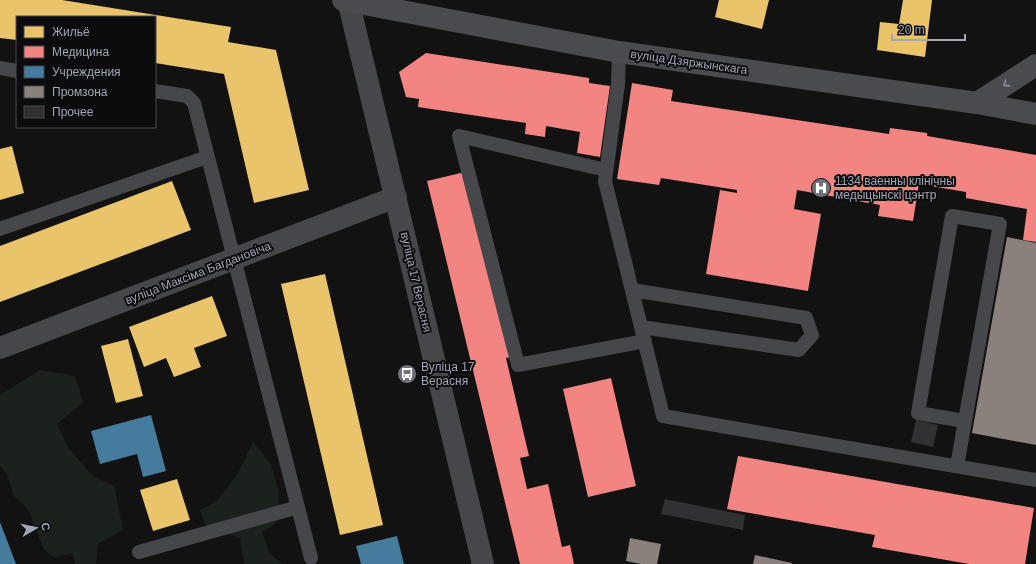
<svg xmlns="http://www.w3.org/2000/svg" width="1036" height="564" viewBox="0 0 1036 564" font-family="Arial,sans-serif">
	<rect width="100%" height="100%" fill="#121212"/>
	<path fill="#1b211c" d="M 40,370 L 75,376 L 83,402 L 57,424 L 69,449 L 93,476 L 114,486 L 123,530 L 98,544 L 96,564 L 75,564 L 73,553 L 55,558 L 44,550 L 28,509 L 14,496 L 7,474 L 0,466 L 0,395 Z
		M 253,442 L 271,464 L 278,489 L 280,520 L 262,532 L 270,554 L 283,564 L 244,564 L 240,538 L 206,527 L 200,510 L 217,501 L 237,475 Z"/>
	<path fill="#e9c46a" d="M 0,0 L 62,0 L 231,27 L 228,42 L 276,50 L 309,190 L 254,203 L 224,74 L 155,63 L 155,17 L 17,17 L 17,40 L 0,38 Z
		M 719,0 L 769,0 L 762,29 L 715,17 Z
		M 903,0 L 932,0 L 925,57 L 877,50 L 880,22 L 899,24 Z
		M 12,146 L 24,193 L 0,200 L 0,149 Z
		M 172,181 L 191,230 L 0,302 L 0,246 Z
		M 325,274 L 383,525 L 340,535 L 281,284 Z
		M 212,296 L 227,336 L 194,348 L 201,367 L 174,377 L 166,358 L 144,367 L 129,327 Z
		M 128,339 L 143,396 L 116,403 L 101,346 Z
		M 177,479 L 190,520 L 153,531 L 140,490 Z"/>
	<path fill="#f28482" d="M 426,53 L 589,78 L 589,83 L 610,86 L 600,157 L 577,153 L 580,132 L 546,126 L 545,137 L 525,134 L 526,123 L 418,107 L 419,99 L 406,97 L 399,72 Z
		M 632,83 L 673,90 L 671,101 L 889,134 L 890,128 L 927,133 L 927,136 L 1036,155 L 1036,242 L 1023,240 L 1027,209 L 966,198 L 966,192 L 919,184 L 913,221 L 878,216 L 880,205 L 797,190 L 794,209 L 821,214 L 808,291 L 706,274 L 720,190 L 737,193 L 737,190 L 661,178 L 659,185 L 617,179 Z
		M 465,172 L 511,357 L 506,358 L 529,456 L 520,458 L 527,489 L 548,484 L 562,547 L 570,545 L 574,564 L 520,564 L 427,181 Z
		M 611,378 L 636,486 L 588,497 L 563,389 Z
		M 738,456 L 1034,508 L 1025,564 L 969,564 L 872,547 L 875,535 L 727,509 Z"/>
	<path fill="#457b9d" d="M 151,415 L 166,471 L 143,477 L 137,454 L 100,464 L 91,431 Z
		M 0,522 L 16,564 L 0,564 Z
		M 397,536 L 404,564 L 361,564 L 356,546 Z"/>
	<path fill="#8a817c" d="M 1007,237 L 1036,243 L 1036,445 L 972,433 Z
		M 630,538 L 661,544 L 657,564 L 641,564 L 626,561 Z
		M 755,555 L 792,563 L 792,564 L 753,564 Z"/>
	<path fill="#313133" d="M 916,420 L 938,425 L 933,447 L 911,442 Z
		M 665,499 L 745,515 L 743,530 L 661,514 Z"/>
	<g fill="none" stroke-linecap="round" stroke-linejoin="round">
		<path stroke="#46474b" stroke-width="14" d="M 619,52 L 618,84 L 605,181 L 663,416 L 1036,480
			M 0,68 L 17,71
			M 155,91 L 187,96 L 194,103 L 311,558
			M 606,170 L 459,136 L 518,365 L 645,341
			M 0,229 L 207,157
			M 632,290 L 806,318 L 812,335 L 799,350 L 641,327
			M 957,466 L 1000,224 L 952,216 L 918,413 L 964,421
			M 139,552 L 298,507"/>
		<path stroke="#46474b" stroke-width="22" d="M 0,348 L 396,197"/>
		<path stroke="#46474b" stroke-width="22" d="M 348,0 L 483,564"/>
		<path stroke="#4a4b4f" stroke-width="22" d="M 343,0 L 619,52 L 977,103 L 1036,114
			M 977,103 L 1036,65"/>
	</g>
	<defs><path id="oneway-chevron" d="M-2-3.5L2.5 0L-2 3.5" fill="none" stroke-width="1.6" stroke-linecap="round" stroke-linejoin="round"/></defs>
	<use stroke="#8c8f9b" href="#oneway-chevron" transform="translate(1006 84) rotate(147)"/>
	<defs>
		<symbol id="hospital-disc" viewBox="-11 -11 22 22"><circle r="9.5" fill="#70727b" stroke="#0c0c0e"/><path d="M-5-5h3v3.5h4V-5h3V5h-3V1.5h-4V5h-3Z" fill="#fff"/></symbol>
		<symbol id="bus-disc" viewBox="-11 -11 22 22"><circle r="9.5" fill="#70727b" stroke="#0c0c0e"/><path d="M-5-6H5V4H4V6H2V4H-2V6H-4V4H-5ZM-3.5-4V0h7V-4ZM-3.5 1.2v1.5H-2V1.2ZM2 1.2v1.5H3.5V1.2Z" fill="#fff"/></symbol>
	</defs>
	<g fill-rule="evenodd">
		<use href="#hospital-disc" x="810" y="177" width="22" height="22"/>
		<use href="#bus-disc" x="396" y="363" width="22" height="22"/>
	</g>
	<g text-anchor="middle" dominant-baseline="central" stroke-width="4" stroke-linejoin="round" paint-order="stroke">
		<g font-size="12" fill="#a2a6b4" stroke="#0c0c0e">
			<text transform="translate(689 62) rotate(8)">вуліца Дзяржынскага</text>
			<text transform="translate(198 273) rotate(-21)">вуліца Максіма Багдановіча</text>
			<text transform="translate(416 282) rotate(77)">вуліца 17 Верасня</text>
		</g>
		<g font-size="12" fill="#a2a6b4" stroke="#0c0c0e" text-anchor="start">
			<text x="835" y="181">1134 ваенны клінічны<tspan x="835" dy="14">медыцынскі цэнтр</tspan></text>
			<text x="421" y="367">Вуліца 17<tspan x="421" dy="14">Верасня</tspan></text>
		</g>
	</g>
	<rect x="16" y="16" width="140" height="112" fill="#0c0c0e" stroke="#484a50"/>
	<rect x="24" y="26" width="20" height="12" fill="#e9c46a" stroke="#484a50"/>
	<text x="52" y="36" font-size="12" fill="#a2a6b4">Жильё</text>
	<rect x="24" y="46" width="20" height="12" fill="#f28482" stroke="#484a50"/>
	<text x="52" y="56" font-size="12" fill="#a2a6b4">Медицина</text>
	<rect x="24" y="66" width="20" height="12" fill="#457b9d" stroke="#484a50"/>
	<text x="52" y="76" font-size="12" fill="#a2a6b4">Учреждения</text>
	<rect x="24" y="86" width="20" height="12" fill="#8a817c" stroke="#484a50"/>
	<text x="52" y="96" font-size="12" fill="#a2a6b4">Промзона</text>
	<rect x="24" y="106" width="20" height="12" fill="#313133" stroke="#484a50"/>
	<text x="52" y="116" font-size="12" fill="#a2a6b4">Прочее</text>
	<g transform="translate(36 528) rotate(81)" stroke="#0c0c0e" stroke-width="3" paint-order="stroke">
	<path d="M0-3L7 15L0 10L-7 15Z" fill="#a2a6b4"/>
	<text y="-6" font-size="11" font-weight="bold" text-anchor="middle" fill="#a2a6b4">С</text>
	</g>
	<path d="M892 34v6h73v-6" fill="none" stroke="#a2a6b4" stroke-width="2"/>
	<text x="898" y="34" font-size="12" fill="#a2a6b4" stroke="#0c0c0e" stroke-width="3" paint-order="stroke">20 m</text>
</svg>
